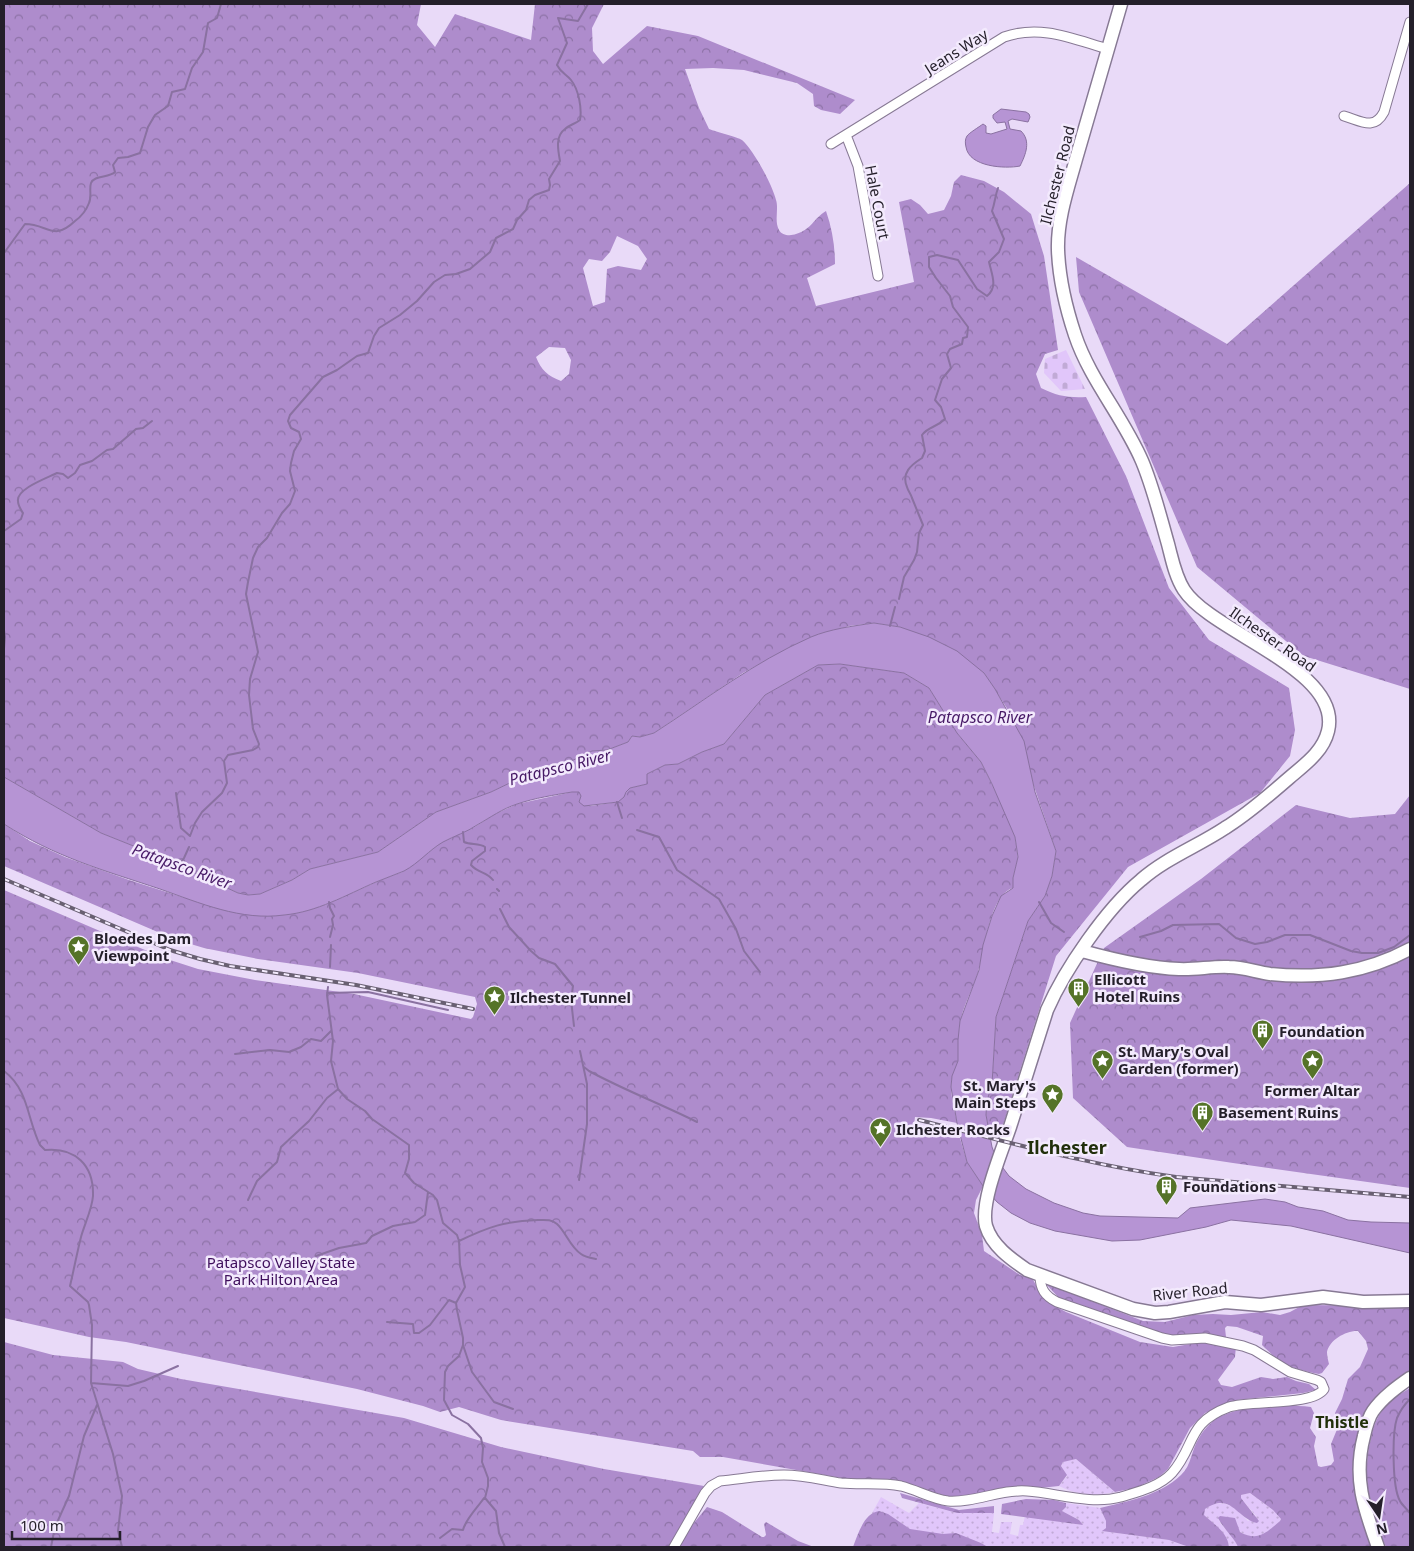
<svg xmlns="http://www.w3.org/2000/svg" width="1414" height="1551" viewBox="0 0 1414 1551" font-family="'Noto Sans',sans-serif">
	<defs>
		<pattern id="green-dots" width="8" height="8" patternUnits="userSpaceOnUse" patternTransform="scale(1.25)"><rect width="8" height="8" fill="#e1c6fa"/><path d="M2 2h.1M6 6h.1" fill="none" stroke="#c1aad6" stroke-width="1.8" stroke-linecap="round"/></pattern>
		<pattern id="forest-crowns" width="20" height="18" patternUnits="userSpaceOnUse" patternTransform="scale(1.25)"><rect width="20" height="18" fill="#ae8ccc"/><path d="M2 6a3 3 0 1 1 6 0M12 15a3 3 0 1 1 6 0" fill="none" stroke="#8d72a6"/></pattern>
		<pattern id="cemetery-stones" width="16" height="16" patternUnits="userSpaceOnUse" patternTransform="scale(1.25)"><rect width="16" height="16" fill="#e1c6fa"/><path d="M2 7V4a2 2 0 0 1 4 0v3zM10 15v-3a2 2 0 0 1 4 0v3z" fill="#c1aad6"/></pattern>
	</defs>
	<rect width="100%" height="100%" fill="#e9daf8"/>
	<path fill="url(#green-dots)" d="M 1076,1459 L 1115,1492 C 1095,1496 1077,1495 1059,1486 L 1067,1476 L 1061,1466 L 1064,1461 Z
		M 1250,1493 L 1273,1510 L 1281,1519 L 1280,1521 L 1264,1535 L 1249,1537 L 1218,1519 C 1223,1528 1235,1539 1238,1547 L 1229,1547 L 1229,1544 L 1204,1515 L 1204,1509 C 1223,1496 1235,1507 1248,1521 L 1256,1516 L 1241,1498 L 1241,1495 Z
		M 881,1497 L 909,1513 L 919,1503 L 957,1513 L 994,1513 L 992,1532 L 999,1533 L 1001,1522 L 1012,1522 L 1010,1534 L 1018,1536 L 1020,1525 L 1023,1525 L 1025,1516 L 1082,1525 L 1079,1520 L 1062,1511 L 1066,1507 L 1066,1503 L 1100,1508 L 1106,1521 L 1106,1528 L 1103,1531 L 1169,1540 L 1189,1547 L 988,1547 L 981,1543 L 971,1547 L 853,1547 Z"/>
	<path fill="url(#forest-crowns)" fill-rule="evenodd" d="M 4,4 L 421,4 L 417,25 L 435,47 L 455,14 L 531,40 L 535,4 L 604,4 L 592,28 L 593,51 L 603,64 L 647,26 L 698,36 L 855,100 L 840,114 L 821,110 L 814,106 L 813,94 L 797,83 L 744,70 L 713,68 L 685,69 L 699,108 L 709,129 C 716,132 738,137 742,140 C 753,149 773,186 776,200 C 779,209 774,221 779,230 C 782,236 791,236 796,234 C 812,229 813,219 826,211 C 832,228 835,246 835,264 L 807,278 L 816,306 L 914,282 L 899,202 L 911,199 L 920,205 L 928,214 L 944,210 L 951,196 L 954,182 L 961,175 L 984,181 L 1004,192 L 1031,214 L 1044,256 L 1058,350 L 1045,354 L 1036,374 L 1041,388 C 1057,396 1069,398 1086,397 L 1126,476 L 1169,588 L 1209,640 L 1289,688 L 1295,730 L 1290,756 L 1260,793 L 1128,867 L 1056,956 L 1003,1125 L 989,1130 L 986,1115 L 987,1101 L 992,1084 L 996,1017 L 1028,921 L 1045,896 L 1052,876 L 1056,851 L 1008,710 L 984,673 L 900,627 L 874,623 L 849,626 L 776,655 L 743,673 L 654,733 L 640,737 L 632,736 L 628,742 L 607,750 L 592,751 L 559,767 L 514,781 L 491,792 L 436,812 L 378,852 L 310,869 L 292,880 L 260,894 L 248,895 L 238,893 L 156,855 L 101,833 L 4,777 ZM 617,236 L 638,246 L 647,259 L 641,270 L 618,266 L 607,269 L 605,302 L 593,306 L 583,268 L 589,259 L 602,261 L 610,252 ZM 549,347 L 565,348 L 571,360 L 569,374 L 561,381 C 548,376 541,370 536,357 Z
		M 1410,183 L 1410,689 L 1304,656 L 1197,567 L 1079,292 L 1076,257 L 1227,344 Z
		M 840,664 L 904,673 L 929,688 L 957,733 L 981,762 L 1008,817 L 1015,837 L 1018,858 L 1013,878 L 1013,888 C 989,895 985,951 978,972 C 973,989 963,1006 960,1023 C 958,1035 960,1048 958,1061 C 957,1069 951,1076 951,1086 C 951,1098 955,1111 957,1123 L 931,1118 L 915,1117 L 914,1124 C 927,1132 944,1138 960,1138 L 967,1162 L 983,1186 L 976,1200 L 974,1213 L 982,1235 L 984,1251 L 1020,1275 L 1032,1278 L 1041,1294 L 1051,1304 L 1066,1312 L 1140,1342 L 1173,1347 L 1202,1342 L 1236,1346 L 1235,1357 L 1218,1380 L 1221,1385 L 1232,1387 L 1261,1377 L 1273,1379 L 1287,1377 L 1296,1381 L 1309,1384 L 1316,1390 L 1303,1393 L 1237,1400 L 1205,1413 L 1190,1428 L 1168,1469 L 1159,1477 L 1135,1488 L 1115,1492 L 1076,1459 L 1063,1462 L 1061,1466 L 1067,1475 L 1059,1486 L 951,1497 L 923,1490 L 904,1482 L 853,1480 L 723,1457 L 700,1457 L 693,1451 L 501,1420 L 459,1407 L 440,1412 L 423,1406 L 357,1389 L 126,1342 L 89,1337 L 4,1318 L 4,890 L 128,943 L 167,959 L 198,969 L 255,980 L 354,994 L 471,1019 L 473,1017 L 477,1004 L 475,997 L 358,973 L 258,959 L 204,948 L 174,939 L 4,866 L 4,824 L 30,841 L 65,857 L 129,880 L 182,897 L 284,915 L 302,912 L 327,904 L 383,879 L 402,872 L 442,842 L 476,826 L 495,814 L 517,804 L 572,792 L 579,792 L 590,806 L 618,802 L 630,788 L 647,784 L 647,774 L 665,765 L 678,764 L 702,752 L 724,744 L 765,695 L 818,665 Z
		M 1410,795 L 1410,1188 L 1233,1163 L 1127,1147 L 1073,1098 L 1070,1023 L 1104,948 L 1201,879 L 1296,805 L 1350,818 L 1395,814 Z
		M 1045,1283 L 1143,1321 L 1165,1322 L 1193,1315 L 1213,1314 L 1231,1315 L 1262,1312 L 1280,1315 L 1290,1312 L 1303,1305 L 1410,1306 L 1410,1377 L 1371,1407 L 1355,1469 L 1354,1490 L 1362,1521 L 1373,1547 L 1238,1547 C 1235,1539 1223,1528 1218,1518 L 1220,1516 L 1235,1518 L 1240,1532 C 1258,1542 1266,1533 1280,1521 L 1281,1519 L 1273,1510 L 1250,1493 L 1241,1495 L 1241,1498 L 1259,1521 L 1257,1523 C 1236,1518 1231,1491 1205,1509 L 1204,1515 C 1214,1524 1228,1533 1229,1547 L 1189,1547 L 1169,1540 L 1102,1531 L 1106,1528 L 1106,1521 L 1100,1508 C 1128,1501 1159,1496 1181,1475 C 1192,1465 1191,1450 1199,1438 C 1204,1429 1214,1418 1224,1415 C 1247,1405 1285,1404 1311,1407 L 1314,1413 L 1310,1428 L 1316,1437 L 1314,1446 L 1318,1466 L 1321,1467 L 1331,1465 L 1334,1461 L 1331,1444 L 1338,1427 L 1335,1413 L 1342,1399 L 1348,1379 L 1360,1367 L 1368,1349 L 1366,1341 L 1358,1331 C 1347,1330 1329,1340 1327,1352 C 1327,1356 1328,1360 1329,1364 L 1322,1373 L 1319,1374 C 1291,1368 1283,1366 1262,1345 L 1263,1336 L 1237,1327 L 1227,1326 L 1225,1328 L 1226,1337 L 1224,1338 L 1199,1334 L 1166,1337 L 1059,1298 Z
		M 4,1342 L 53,1355 L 123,1362 L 138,1369 L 181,1379 L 404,1418 L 501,1447 L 604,1469 L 704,1486 L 698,1495 L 670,1547 L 4,1547 Z
		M 1410,1388 L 1410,1547 L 1386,1547 C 1370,1510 1361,1478 1371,1438 C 1374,1424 1378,1414 1388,1403 C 1393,1397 1403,1393 1410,1388 Z
		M 900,1493 L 959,1510 L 994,1506 L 994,1513 L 957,1513 L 902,1498 Z
		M 1026,1499 L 1054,1500 L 1066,1503 L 1066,1507 L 1062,1511 L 1079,1520 L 1083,1525 L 1001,1514 L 1002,1504 Z
		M 707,1507 L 722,1512 L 762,1537 L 764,1537 L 766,1535 L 764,1524 L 766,1522 L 798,1541 L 814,1547 L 679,1547 L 689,1529 Z
		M 879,1511 L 888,1514 L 910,1529 L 943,1534 L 956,1533 L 981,1543 L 988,1547 L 853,1547 C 858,1534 864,1513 879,1511 Z"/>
	<path fill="url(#cemetery-stones)" d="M 1066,350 L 1085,389 L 1061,391 L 1044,373 L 1045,359 Z"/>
	<path fill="#b694d4" stroke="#8a71a1" d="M 1001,109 L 1026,112 L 1029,114 L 1030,117 L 1028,122 L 1012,119 L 1008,121 L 1010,129 L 1021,131 C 1031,141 1026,154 1020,166 C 1005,169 969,167 966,147 C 965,143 965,139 967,136 C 969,133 979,127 983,124 L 986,126 L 986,133 L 991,134 L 1007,129 L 1005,122 L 997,123 L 993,118 L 993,115 Z
		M 874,623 L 900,627 L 929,637 L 957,651 L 984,673 L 995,689 L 1024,741 L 1035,792 L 1056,851 L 1052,876 L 1045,896 L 1028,921 L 996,1017 L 992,1084 L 987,1101 L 986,1115 L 992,1147 L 997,1160 L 1009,1176 L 1026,1189 L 1054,1203 L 1083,1213 L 1100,1216 L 1178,1218 L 1190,1208 L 1265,1199 L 1285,1202 L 1298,1207 L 1323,1211 L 1348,1220 L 1371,1222 L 1410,1223 L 1410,1253 L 1291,1226 L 1231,1220 L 1206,1227 L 1140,1240 L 1112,1241 L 1055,1231 L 1030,1223 L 1011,1213 L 997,1202 L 983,1186 L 967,1162 L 957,1123 L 951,1087 L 952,1076 L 958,1061 L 958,1040 L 960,1021 L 979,970 L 983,945 L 992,916 L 1001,896 L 1013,888 L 1013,878 L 1018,857 L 1015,837 L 992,784 L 981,762 L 957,733 L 929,688 L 904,673 L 840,664 L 818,665 L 765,695 L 724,744 L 702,752 L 678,764 L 665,765 L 647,774 L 647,784 L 630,788 L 626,792 L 624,797 L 618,802 L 584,806 L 579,802 L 581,796 L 579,792 L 572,792 C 554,795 535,798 517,804 C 502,809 491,817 477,825 C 467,832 454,836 443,842 C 429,850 419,863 404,871 C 395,875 385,878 376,882 C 346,895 317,912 284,915 C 241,921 200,903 160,889 C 103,870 55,857 4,824 L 4,777 L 101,833 L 156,855 L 238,893 L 248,895 L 260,894 L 292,880 L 310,869 L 378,852 L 436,812 L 491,792 L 514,781 L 559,767 L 592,751 L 607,750 L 628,742 L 632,736 L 640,737 L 654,733 C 705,700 754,662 811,637 C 830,629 853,626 874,623 Z"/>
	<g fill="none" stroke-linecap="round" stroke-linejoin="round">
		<path stroke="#8a71a1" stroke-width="2" d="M 4,253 L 25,224 C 48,224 53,242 75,221 C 82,216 86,211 89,203 C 92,197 89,189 91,183 C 94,175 109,178 115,172 L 113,165 L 118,158 L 128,157 L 140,153 L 148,127 L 155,115 L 168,106 L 172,92 L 185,89 L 192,68 L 203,52 L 208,23 L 217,18 L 221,4
			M 4,531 L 21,519 L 23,513 C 21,510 18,505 18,501 C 16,489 47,478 57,473 L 63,474 L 68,478 L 75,473 L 80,465 L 92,461 L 107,450 L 113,449 L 136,429 L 143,428 L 152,421
			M 899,599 L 904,577 L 914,560 L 917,552 L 919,533 L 923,525 C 919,515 916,508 912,498 C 911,494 908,491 907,487 C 901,473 911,465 922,458 L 925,451 L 922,435 C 929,426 936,428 945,419 L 941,407 L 935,400 L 942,379 L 951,368 L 947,354 L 950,349 L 962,344 L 963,338 L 967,337 L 968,327 L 953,307 L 950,296 L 936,278 L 929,267 L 929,257 L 937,255 L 958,260 L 977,289 L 987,296 C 998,287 992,275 989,262 L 999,252 L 1004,239 L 992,211 C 995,203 995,196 998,188
			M 890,626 L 895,607
			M 4,630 L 5,637 L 4,649
			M 176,793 L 181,828 L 190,836
			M 617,802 L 622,818
			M 637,830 L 659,837 L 677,870 L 719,899 L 736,929 L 744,951 L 760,972
			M 463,832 L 464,842 C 471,845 479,843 485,847 L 485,851 L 472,861 L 471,865 C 478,873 487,872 493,880
			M 190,836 L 195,823 L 202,812 L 222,793 L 227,783 L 224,761 L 228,755 L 253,750 L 258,747 L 259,744 L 253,729 L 249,695 L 250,679 L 258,652 L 246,594 L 248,582 L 253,558 L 258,547 L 267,538 L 282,513 L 290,504 L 295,491 L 290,471 L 291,463 L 294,451 L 301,439 L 299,432 L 291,428 L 288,421 L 290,415 L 323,377 L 337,370 L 357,356 L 368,353 L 374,336 L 379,328 L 400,315 L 417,301 L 434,282 L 445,275 L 456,274 L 470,269 L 490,252 L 496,238 L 513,229 L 517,220 L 526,210 L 529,200 L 535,195 L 549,190 L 550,185 L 549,179 L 560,161 C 558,150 555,136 565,129 C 569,125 575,124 580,120 C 582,109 579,90 571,80 C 566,74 561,73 557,65 L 567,43 L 558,18 L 578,21 L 588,4
			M 178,867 L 184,858 L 189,847
			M 497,889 L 499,891
			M 329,902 L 330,908 L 334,916 L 332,919 L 333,925 L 330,937
			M 1039,902 L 1051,923 L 1064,932
			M 500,909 L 509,927 L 531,951 L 539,958 L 555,964 L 573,986 L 571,1000 L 574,1026
			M 1140,937 L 1161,931 L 1173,925 L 1219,924 L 1236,938 L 1255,944 L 1267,942 L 1285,935 L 1310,935 L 1351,951 L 1362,953 L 1378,953 L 1394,947 L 1410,935
			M 330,967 L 331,945
			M 328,987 L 327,995 L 333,1041 L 331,1061 L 338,1089 L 347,1099 L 365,1111 L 372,1119 L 409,1145 L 409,1159 L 405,1173 L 414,1183 L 433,1195 L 437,1200 L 443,1223 L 457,1235 L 459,1241 L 460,1265 L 465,1287 L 456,1303 L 457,1310 L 463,1338 L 463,1345 L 472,1372 L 494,1402 L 513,1409
			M 327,993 L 368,992 L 448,1010
			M 235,1054 L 270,1050 L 289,1052 L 301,1047 L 311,1039 L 321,1041 L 331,1031
			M 584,1067 L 589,1071 C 624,1090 661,1104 697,1122
			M 4,1071 C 29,1090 27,1119 40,1145 L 45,1150 C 75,1147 94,1165 93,1196 C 92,1209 85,1223 81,1237 C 77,1253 74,1269 70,1286 L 88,1302 L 89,1305 L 92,1325 L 91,1383 L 113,1454 L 122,1496 L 118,1531 L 122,1547
			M 579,1180 L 587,1124 L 587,1084 L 580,1051
			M 248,1200 L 257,1181 L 277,1162 L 281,1147 L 309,1121 L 327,1098 L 337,1090
			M 459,1241 C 488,1227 505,1221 538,1220 C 545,1220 551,1219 557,1224 C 566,1232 570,1247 581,1254 C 585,1257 591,1258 596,1259
			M 316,1256 L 339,1248 L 366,1243 L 372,1236 L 393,1226 L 415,1222 L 425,1215 L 428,1192
			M 387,1322 L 413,1324 L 414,1333 L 419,1333 L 430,1325 L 449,1300 L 456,1303
			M 463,1345 L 459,1356 L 448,1366 L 445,1372 L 444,1400 L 452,1415 L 468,1424 L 481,1438 L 483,1448 L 482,1462 L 488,1478 L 488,1486 L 485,1498 L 496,1511 L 499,1533 L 505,1547
			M 91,1383 L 128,1386 L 144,1381 L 178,1366
			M 1410,1399 C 1405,1404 1400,1411 1397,1418 C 1392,1433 1392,1487 1400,1501 C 1402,1505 1407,1509 1410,1513
			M 440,1538 L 452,1529 L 463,1530 C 465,1520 478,1507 484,1498
			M 51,1547 L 55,1527 L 69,1496 L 84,1436 L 97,1405"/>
		<defs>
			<path id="street" d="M 1344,116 C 1361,121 1374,131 1384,112 L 1410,22
				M 846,135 L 858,166 L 878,276
				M 831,144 L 1004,37 C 1041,24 1073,39 1108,49
				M 674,1547 L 705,1493 L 711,1486 L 720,1481 C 741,1479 763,1475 784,1475 C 804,1475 822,1480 841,1483 C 861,1485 881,1482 901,1486 C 917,1490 932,1499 948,1501 C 975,1503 1000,1489 1027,1491 C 1057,1493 1090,1505 1121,1497 C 1137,1492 1159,1487 1172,1473 C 1196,1446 1186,1423 1229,1407 C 1251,1400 1313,1406 1324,1389 L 1321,1382 L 1317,1380 L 1290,1372 L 1254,1350 L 1243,1346 L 1205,1338 L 1172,1340 L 1162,1338 L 1057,1302 C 1045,1296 1040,1289 1040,1275"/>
			<path id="secondary" d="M 1121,4 C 1106,56 1091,107 1076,159 C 1068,188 1057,219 1058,250 C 1059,278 1066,308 1075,335 C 1090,380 1123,417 1142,461 C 1153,487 1160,516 1168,544 C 1172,559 1175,576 1184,590 C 1212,633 1343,670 1328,731 C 1323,752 1304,765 1289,778 C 1268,796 1248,814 1225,828 C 1198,846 1166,858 1141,880 C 1106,909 1065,969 1047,1010 C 1035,1049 1022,1088 1010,1127 C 1002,1151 980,1202 986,1226 C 992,1246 1011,1259 1027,1270 L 1133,1309 L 1155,1313 L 1169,1312 L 1225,1302 L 1261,1305 L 1323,1297 L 1363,1302 L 1410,1301
				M 1082,951 C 1111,959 1149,968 1179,969 C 1196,970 1212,966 1229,967 C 1243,967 1256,972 1270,974 C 1320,979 1365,973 1410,949
				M 1378,1547 C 1364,1508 1353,1478 1364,1436 C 1366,1427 1368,1418 1373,1411 C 1383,1397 1397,1387 1410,1378"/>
		</defs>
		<use href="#street" stroke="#877994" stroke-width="11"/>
		<use href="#secondary" stroke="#877994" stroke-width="15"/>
		<use href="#street" stroke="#fff" stroke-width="9"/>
		<use href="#secondary" stroke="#fff" stroke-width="12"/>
		<defs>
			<path id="rail" d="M 4,879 L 170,950 L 200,959 L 230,966 L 356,985 L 473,1009
				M 919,1120 C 1004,1141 1089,1165 1176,1177 L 1410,1197"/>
		</defs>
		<use href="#rail" stroke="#696072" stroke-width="4"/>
		<use href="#rail" stroke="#f3eafd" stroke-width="2" stroke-dasharray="5.5" stroke-linecap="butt"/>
	</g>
	<defs>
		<symbol id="sight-pin" viewBox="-11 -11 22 30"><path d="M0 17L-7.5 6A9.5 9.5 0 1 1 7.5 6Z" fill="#557328" stroke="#f3eafd"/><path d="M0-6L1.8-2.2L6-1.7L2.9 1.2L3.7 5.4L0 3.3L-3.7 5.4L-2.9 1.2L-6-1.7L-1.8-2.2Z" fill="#fff"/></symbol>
		<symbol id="building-pin" viewBox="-11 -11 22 30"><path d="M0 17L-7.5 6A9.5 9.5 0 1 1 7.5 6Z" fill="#557328" stroke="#f3eafd"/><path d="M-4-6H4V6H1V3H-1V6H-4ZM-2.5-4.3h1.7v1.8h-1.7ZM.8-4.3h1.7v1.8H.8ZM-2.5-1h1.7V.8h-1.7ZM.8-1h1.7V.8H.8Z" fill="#fff"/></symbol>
	</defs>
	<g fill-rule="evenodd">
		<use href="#sight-pin" x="66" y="934" width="25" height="34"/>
		<use href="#building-pin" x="1066" y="976" width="25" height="34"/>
		<use href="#sight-pin" x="482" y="984" width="25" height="34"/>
		<use href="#building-pin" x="1250" y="1018" width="25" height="34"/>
		<use href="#sight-pin" x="1090" y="1048" width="25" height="34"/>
		<use href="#sight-pin" x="1300" y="1048" width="25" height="34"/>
		<use href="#sight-pin" x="1040" y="1082" width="25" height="34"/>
		<use href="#building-pin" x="1190" y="1100" width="25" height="34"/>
		<use href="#sight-pin" x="868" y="1116" width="25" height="34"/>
		<use href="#building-pin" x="1154" y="1174" width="25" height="34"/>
	</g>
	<g text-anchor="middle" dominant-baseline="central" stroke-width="5" stroke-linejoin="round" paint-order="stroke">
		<g font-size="15" fill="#241f2a" stroke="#f3eafd">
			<text transform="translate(956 51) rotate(-32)">Jeans Way</text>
			<text transform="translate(1057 175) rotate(-76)">Ilchester Road</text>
			<text transform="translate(878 202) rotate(79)">Hale Court</text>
			<text transform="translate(1273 639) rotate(35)">Ilchester Road</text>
			<text transform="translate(1190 1291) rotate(-6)">River Road</text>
		</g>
		<g font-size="15" font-weight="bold" fill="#241f2a" stroke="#f3eafd" text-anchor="start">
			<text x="94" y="938">Bloedes Dam<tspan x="94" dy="17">Viewpoint</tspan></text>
			<text x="1094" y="979">Ellicott<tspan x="1094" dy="17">Hotel Ruins</tspan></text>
			<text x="510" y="997">Ilchester Tunnel</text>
			<text x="1279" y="1031">Foundation</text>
			<text x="1118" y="1051">St. Mary's Oval<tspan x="1118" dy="17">Garden (former)</tspan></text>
			<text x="1036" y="1085" text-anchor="end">St. Mary's<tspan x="1036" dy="17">Main Steps</tspan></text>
			<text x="1312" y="1090" text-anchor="middle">Former Altar</text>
			<text x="1218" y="1112">Basement Ruins</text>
			<text x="896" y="1129">Ilchester Rocks</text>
			<text x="1183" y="1186">Foundations</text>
		</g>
		<g font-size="15" fill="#3f0f5c" stroke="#f3eafd">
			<text x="281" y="1262">Patapsco Valley State<tspan x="281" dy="17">Park Hilton Area</tspan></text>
		</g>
		<g font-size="16" font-style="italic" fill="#471966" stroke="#f3eafd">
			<text x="980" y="717">Patapsco River</text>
			<text transform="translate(560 767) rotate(-14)">Patapsco River</text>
			<text transform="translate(182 866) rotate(20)">Patapsco River</text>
		</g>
		<g font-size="16" font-weight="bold" fill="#212f0b" stroke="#f3eafd">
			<text x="1342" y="1422">Thistle</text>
		</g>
		<g font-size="18" font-weight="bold" fill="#212f0b" stroke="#f3eafd">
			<text x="1067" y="1147">Ilchester</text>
		</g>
	</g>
	<rect width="1414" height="1551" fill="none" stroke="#241f2a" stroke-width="10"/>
	<g transform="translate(1379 1516) rotate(167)" stroke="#f3eafd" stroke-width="4" paint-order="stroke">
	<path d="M0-4L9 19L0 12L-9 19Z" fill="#241f2a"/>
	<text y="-8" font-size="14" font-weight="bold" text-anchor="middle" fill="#241f2a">N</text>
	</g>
	<path d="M12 1531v8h108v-8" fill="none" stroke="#241f2a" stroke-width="2.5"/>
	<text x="20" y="1531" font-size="15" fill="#241f2a" stroke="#f3eafd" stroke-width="4" paint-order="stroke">100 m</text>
</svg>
